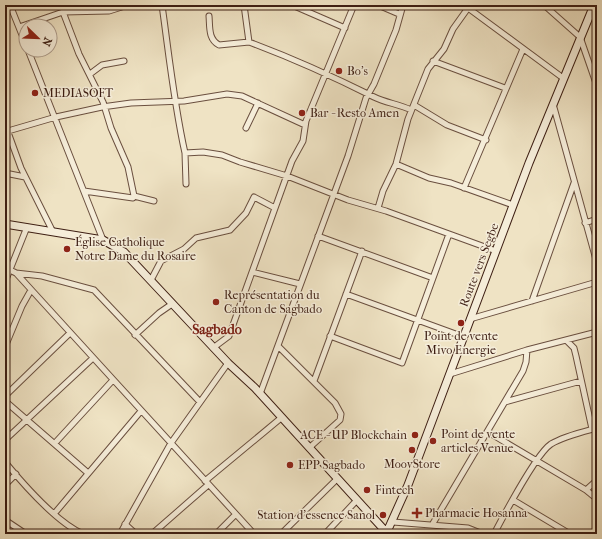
<svg xmlns="http://www.w3.org/2000/svg" width="602" height="539" viewBox="0 0 602 539" font-family="'IM FELL French Canon',serif">
	<rect width="100%" height="100%" fill="#efe3c4"/>
	<filter id="stains"><feTurbulence type="fractalNoise" baseFrequency=".005" numOctaves="4"/><feColorMatrix values="0 0 0 0 .2 0 0 0 0 .09 0 0 0 0 .02 0 0 0 .5 -.17"/></filter>
	<radialGradient id="worn" r=".72"><stop offset=".6" stop-color="#630" stop-opacity="0"/><stop offset="1" stop-color="#630" stop-opacity=".3"/></radialGradient>
	<g fill="none" stroke-linecap="round" stroke-linejoin="round">
		<defs>
			<path id="street" d="M 10,5 L 26,45
				M 162,5 C 169,55 174,104 185,153 L 203,152 L 222,155 L 240,162 L 287,176 L 348,200 L 386,211 L 496,251
				M 244,5 L 249,42 C 292,58 334,77 374,97 C 386,103 399,104 411,110
				M 292,5 L 345,28
				M 378,5 L 399,14
				M 464,5 L 563,78
				M 544,5 L 580,37 L 597,86
				M 63,12 L 79,54 L 103,102 L 111,128 L 128,167 L 134,196
				M 209,16 C 210,27 208,39 219,45 L 249,42
				M 19,27 L 63,12 L 109,11 L 128,5
				M 28,50 L 103,240
				M 433,61 L 505,88
				M 90,74 L 102,65 L 124,61
				M 553,104 L 597,263
				M 414,105 L 447,125 L 486,140
				M 5,124 L 21,168 L 53,232
				M 246,128 L 258,103
				M 8,131 L 56,117 L 102,107 L 131,103 L 184,101 L 227,94 L 242,96 L 305,125
				M 185,153 L 186,184
				M 396,164 L 429,178 L 451,183 L 513,205
				M 5,173 L 25,177
				M 464,188 L 523,49
				M 84,191 L 133,198 L 134,196 L 154,201
				M 378,208 L 383,191 L 396,164 L 408,119 L 428,69 L 444,49 L 453,29 L 468,8
				M 585,223 L 597,219
				M 318,236 L 433,278
				M 10,270 L 16,273 L 42,276 L 94,290 L 200,402
				M 252,272 L 300,284
				M 16,273 L 254,534
				M 151,280 L 161,261 L 184,249 L 196,238 L 230,230 L 246,213 L 254,197 L 275,208
				M 5,282 L 27,227
				M 346,294 L 464,337
				M 532,301 L 574,183
				M 470,319 L 597,282
				M 135,335 L 159,313 L 172,304
				M 330,336 L 402,363 L 449,234
				M 567,341 L 574,348 L 576,356 L 592,429
				M 278,346 L 335,403 L 341,414 L 340,420 L 309,448
				M 5,347 L 22,306 L 31,290
				M 213,348 L 229,336 L 292,161 L 303,141 L 306,121 L 354,5
				M 450,374 L 527,350 L 597,332
				M 314,381 L 362,251
				M 260,394 L 348,156 L 366,98 L 374,84 L 396,30 L 403,5
				M 5,396 L 70,333
				M 5,401 L 88,473
				M 505,402 L 581,381
				M 488,432 L 586,490 L 597,499
				M 5,440 L 93,358
				M 55,443 L 113,380
				M 5,462 C 24,485 56,522 83,534
				M 205,481 L 281,418
				M 5,485 L 16,474
				M 586,490 L 597,480
				M 513,500 L 570,534
				M 54,514 L 141,411
				M 5,520 L 26,534
				M 393,522 L 468,528 L 483,534
				M 125,524 L 136,534
				M 432,525 L 523,371 L 526,362 L 527,350
				M 120,534 L 171,443 L 228,363
				M 152,534 L 208,485
				M 216,534 L 235,515
				M 281,534 L 337,479
				M 325,534 L 357,500
				M 494,534 C 504,515 536,454 551,444 C 564,436 582,432 597,428"/>
			<path id="secondary" d="M 5,224 L 103,240 L 124,252 L 228,363 L 255,388 L 388,534
				M 386,534 L 408,485 L 529,163 L 594,5"/>
		</defs>
		<use href="#street" stroke="#6a4f3f" stroke-width="7"/>
		<use href="#secondary" stroke="#3d1e13" stroke-width="9"/>
		<use href="#street" stroke="#f5edd9" stroke-width="5"/>
		<use href="#secondary" stroke="#f5edd9" stroke-width="7"/>
	</g>
	<g fill="#8f2418" stroke="#f5edd9" stroke-width="1.5">
		<circle cx="339" cy="71" r="4"/>
		<circle cx="35" cy="93" r="4"/>
		<circle cx="302" cy="113" r="4"/>
		<circle cx="67" cy="249" r="4"/>
		<circle cx="216" cy="302" r="4"/>
		<circle cx="461" cy="323" r="4"/>
		<circle cx="415" cy="435" r="4"/>
		<circle cx="433" cy="441" r="4"/>
		<circle cx="412" cy="450" r="4"/>
		<circle cx="290" cy="465" r="4"/>
		<circle cx="367" cy="490" r="4"/>
		<path d="M415 507h4v4h4v4h-4v4h-4v-4h-4v-4h4z"/>
		<circle cx="383" cy="515" r="4"/>
	</g>
	<g text-anchor="middle" dominant-baseline="central" stroke-width="3" stroke-linejoin="round" paint-order="stroke">
		<g font-size="12" fill="#3d1e13" stroke="#f5edd9" text-anchor="start">
			<text x="347" y="71">Bo's</text>
			<text x="43" y="93">MEDIASOFT</text>
			<text x="310" y="113">Bar - Resto Amen</text>
			<text x="75" y="242">Église Catholique<tspan x="75" dy="14">Notre Dame du Rosaire</tspan></text>
			<text x="224" y="295">Représentation du<tspan x="224" dy="14">Canton de Sagbado</tspan></text>
			<text x="461" y="336" text-anchor="middle">Point de vente<tspan x="461" dy="14">Mivo Energie</tspan></text>
			<text x="441" y="434">Point de vente<tspan x="441" dy="14">articles Venue</tspan></text>
			<text x="407" y="435" text-anchor="end">ACE - UP Blockchain</text>
			<text x="412" y="464" text-anchor="middle">MoovStore</text>
			<text x="298" y="465">EPP Sagbado</text>
			<text x="375" y="490">Fintech</text>
			<text x="425" y="513">Pharmacie Hosanna</text>
			<text x="375" y="515" text-anchor="end">Station d'essence Sanol</text>
		</g>
		<g font-size="12" fill="#3d1e13" stroke="#f5edd9">
			<text transform="translate(479 265) rotate(-69)">Route vers Segbe</text>
		</g>
		<g font-size="14" font-weight="bold" fill="#7a1f14" stroke="#f5edd9">
			<text x="217" y="329">Sagbado</text>
		</g>
	</g>
	<rect width="602" height="539" fill="none" stroke="#efe3c4" stroke-width="20"/>
	<rect x="6" y="6" width="590" height="527" fill="none" stroke="#3d1e13" stroke-width="2"/>
	<rect x="10" y="10" width="582" height="519" fill="none" stroke="#3d1e13"/>
	<g transform="translate(38 38) rotate(113)"><circle r="19" fill="#f5edd9" stroke="#ab9a8a"/>
	<path d="M0-3L7 15L0 10L-7 15Z" fill="#8f2418"/>
	<text y="-6" font-size="11" font-weight="bold" text-anchor="middle" fill="#3d1e13">N</text>
	</g>
	<rect width="100%" height="100%" filter="url(#stains)"/>
	<rect width="100%" height="100%" fill="url(#worn)"/>
</svg>
